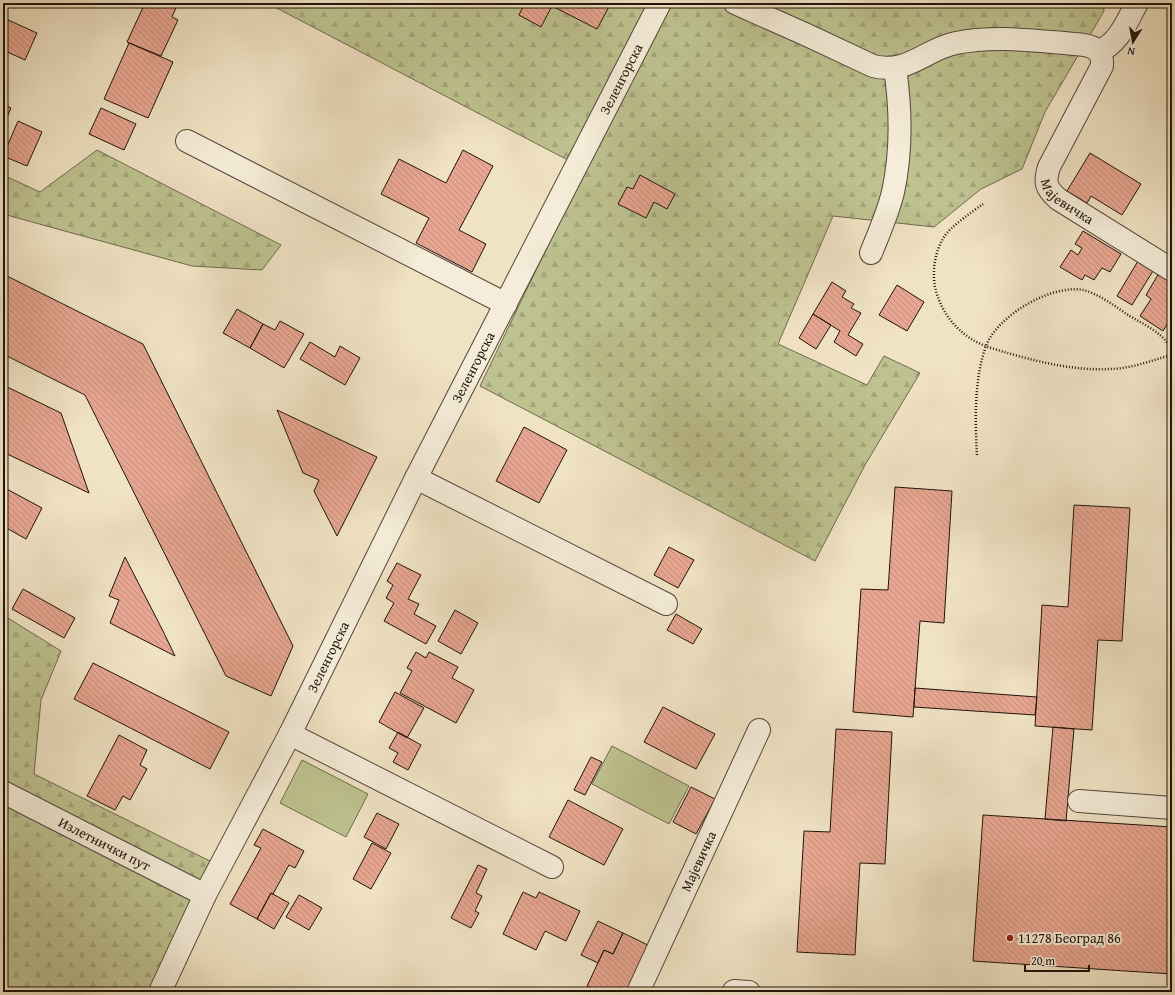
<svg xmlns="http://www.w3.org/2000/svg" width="1175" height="995" viewBox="0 0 1175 995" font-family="'Gentium Book Plus',serif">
	<defs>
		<pattern id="forest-firs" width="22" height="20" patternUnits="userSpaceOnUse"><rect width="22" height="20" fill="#bec290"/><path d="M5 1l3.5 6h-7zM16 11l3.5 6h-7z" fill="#a3a67b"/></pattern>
		<pattern id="building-back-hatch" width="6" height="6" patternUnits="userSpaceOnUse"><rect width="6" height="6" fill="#e7a691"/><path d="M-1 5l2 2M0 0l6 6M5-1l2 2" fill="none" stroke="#c68e7c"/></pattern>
	</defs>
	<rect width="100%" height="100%" fill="#f0e3c4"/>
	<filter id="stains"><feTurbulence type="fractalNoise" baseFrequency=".005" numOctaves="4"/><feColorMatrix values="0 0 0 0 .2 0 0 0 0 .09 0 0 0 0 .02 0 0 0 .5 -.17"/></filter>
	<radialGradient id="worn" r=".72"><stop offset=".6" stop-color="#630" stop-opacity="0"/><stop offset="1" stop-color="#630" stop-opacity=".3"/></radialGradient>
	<path fill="#bec290" stroke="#6f6b4e" d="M 612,746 L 689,786 L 669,824 L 592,784 Z
		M 302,760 L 368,794 L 346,837 L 280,803 Z"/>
	<path fill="url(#forest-firs)" stroke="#6f6b4e" d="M 267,3 L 1103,3 L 1104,11 L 1045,112 L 1022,169 L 981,189 L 934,227 L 833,216 L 778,344 L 867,385 L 884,356 L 920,373 L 865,465 L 815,561 L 480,386 L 585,169 Z
		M 97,150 L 281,245 L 262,270 L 192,266 L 3,214 L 3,175 L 40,192 Z
		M 3,615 L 61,651 L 41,700 L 34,774 L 220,866 L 160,992 L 3,992 Z"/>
	<path fill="url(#building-back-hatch)" stroke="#20140b" d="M 145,3 L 178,3 L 172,17 L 178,20 L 161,56 L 127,42 Z
		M 514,3 L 611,3 L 597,29 L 552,6 L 541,27 L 519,15 L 523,7 Z
		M 6,19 L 37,33 L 25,60 L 3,50 L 3,27 Z
		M 129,43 L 173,62 L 148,118 L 104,99 Z
		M 3,104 L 11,108 L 3,127 Z
		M 101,108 L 136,124 L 124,150 L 89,134 Z
		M 18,121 L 42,132 L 27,166 L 3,156 Z
		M 463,150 L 493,166 L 459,230 L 486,244 L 472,272 L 416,243 L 429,218 L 381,194 L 399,159 L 446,183 Z
		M 1090,153 L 1141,184 L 1122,215 L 1091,196 L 1087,203 L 1067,191 Z
		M 640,175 L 675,194 L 667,209 L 654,202 L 646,218 L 618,204 L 627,187 L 633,189 Z
		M 1083,231 L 1121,254 L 1110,272 L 1102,268 L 1094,280 L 1085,275 L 1082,280 L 1060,267 L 1071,250 L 1078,255 L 1082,248 L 1075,244 Z
		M 1138,261 L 1153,271 L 1132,305 L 1117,296 Z
		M 1159,273 L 1172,281 L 1172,316 L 1163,331 L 1140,316 L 1151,299 L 1146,295 Z
		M 3,274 L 143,344 L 293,646 L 271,696 L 226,676 L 85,395 L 3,354 Z
		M 832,282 L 846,291 L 842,297 L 854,304 L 851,308 L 861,313 L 848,335 L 863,344 L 856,356 L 834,342 L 840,331 L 813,314 Z
		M 897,285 L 924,302 L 907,331 L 879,315 Z
		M 237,309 L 263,324 L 250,348 L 223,333 Z
		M 813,314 L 831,325 L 816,349 L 799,338 Z
		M 280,321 L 304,334 L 284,368 L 250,348 L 263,324 L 275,330 Z
		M 310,342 L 335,357 L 340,346 L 360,358 L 345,385 L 300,359 Z
		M 3,385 L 61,413 L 89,493 L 3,452 Z
		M 277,410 L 377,457 L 337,536 L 314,491 L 319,480 L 303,473 Z
		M 524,427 L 567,450 L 539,503 L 496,481 Z
		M 3,487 L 42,508 L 26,539 L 3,526 Z
		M 895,487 L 952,491 L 944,623 L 920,621 L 913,717 L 853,712 L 861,589 L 888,590 Z
		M 1074,505 L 1130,508 L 1122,641 L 1098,640 L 1092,730 L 1035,726 L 1042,605 L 1068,607 Z
		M 669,547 L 694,560 L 678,588 L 654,575 Z
		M 125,557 L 163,631 L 175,656 L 110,623 L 119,600 L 109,596 Z
		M 397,563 L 421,575 L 408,599 L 419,604 L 414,614 L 436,626 L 426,644 L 384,621 L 394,603 L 386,598 L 393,585 L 387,581 Z
		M 23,589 L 75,618 L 64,638 L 12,609 Z
		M 455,610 L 478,623 L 461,654 L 438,641 Z
		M 676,614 L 702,629 L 693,644 L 667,630 Z
		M 416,652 L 426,658 L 429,652 L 458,667 L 452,678 L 474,690 L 456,723 L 400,693 L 412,671 L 407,668 Z
		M 93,663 L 229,732 L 210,769 L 74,699 Z
		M 915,688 L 1037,697 L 1035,715 L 914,707 Z
		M 395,692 L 424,708 L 407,738 L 379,722 Z
		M 663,707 L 715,734 L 696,769 L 644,742 Z
		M 1053,727 L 1074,729 L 1066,821 L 1045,819 Z
		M 836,729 L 892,732 L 885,864 L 860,863 L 855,955 L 797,952 L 804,831 L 830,832 Z
		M 398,732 L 421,745 L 408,770 L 393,762 L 398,753 L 389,748 Z
		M 119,735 L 147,750 L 140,765 L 147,769 L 130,800 L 123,796 L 115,810 L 87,796 Z
		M 591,757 L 602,762 L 585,795 L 574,790 Z
		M 691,787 L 715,799 L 696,834 L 673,822 Z
		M 568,800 L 623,829 L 604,865 L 549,837 Z
		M 377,813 L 399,824 L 386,849 L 364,837 Z
		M 983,815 L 1172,827 L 1172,974 L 973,961 Z
		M 263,829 L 304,851 L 295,868 L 289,865 L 273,894 L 271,893 L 257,919 L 230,904 L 261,848 L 254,845 Z
		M 372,843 L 391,853 L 371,889 L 353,879 Z
		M 478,865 L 487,869 L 476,893 L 482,896 L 475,911 L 479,913 L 471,928 L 451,918 Z
		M 523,892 L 536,898 L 539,892 L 580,911 L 566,941 L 545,931 L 536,950 L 503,934 Z
		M 271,893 L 289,903 L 274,929 L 257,919 Z
		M 299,895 L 322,908 L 309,930 L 286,917 Z
		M 598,921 L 623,933 L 613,954 L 604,950 L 598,963 L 581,955 Z
		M 623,933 L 650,946 L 628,992 L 600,992 L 587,986 L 604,950 L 613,954 Z"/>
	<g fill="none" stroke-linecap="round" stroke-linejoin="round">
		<defs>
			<g id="minor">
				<path id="s1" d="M 735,3 L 807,35 L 873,66 C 908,75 925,49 956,43 C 995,35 1036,41 1075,44 C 1091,45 1103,48 1102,66 L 1049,167 C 1044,183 1046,188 1058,199 L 1172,270"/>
				<path d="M 1099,52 C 1120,41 1126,23 1137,3"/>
				<path d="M 187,141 L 506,304"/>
				<path d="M 871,253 C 879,233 888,213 893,192 C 902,151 901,109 895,68"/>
				<path d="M 416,478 L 666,604"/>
				<path d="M 290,734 L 552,867"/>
				<path id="s2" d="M 3,792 L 205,895"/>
				<path d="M 1079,801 L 1172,808"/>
				<path d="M 734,991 L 749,992"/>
				<path id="s3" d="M 160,992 L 205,895 L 290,734 L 416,478 L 660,3"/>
				<path id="s4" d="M 638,992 L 759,730"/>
			</g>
		</defs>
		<use href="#minor" stroke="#544839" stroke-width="24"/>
		<path stroke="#20140b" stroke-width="2.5" stroke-dasharray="1 2" stroke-linecap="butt" d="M 983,204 C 972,212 951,226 944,237 C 935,251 932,271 935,287 C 940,309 953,328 973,340 C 981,345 991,348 1001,351 C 1034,361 1074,371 1109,369 C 1130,369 1150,361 1171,355
			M 977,455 C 975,421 974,379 986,346 C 997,316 1051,284 1083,290 C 1099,294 1115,306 1128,315 C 1140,322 1163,333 1169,346 C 1170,351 1171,356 1172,361"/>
		<use href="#minor" stroke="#f5edd9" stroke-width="22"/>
	</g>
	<circle fill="#8f2418" stroke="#f5edd9" stroke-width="1.5" cx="1010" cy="938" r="4"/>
	<g text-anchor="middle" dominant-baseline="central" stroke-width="4" stroke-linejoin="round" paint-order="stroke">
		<g font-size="14" fill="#20140b" stroke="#f5edd9">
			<text stroke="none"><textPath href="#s3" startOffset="1023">Зеленгорска</textPath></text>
			<text stroke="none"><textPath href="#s1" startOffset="558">Мајевичка</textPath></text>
			<text stroke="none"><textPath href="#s3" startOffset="699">Зеленгорска</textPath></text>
			<text stroke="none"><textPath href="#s3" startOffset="375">Зеленгорска</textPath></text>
			<text stroke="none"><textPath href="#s2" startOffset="114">Излетнички пут</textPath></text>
			<text stroke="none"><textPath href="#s4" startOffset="144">Мајевичка</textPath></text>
		</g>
		<g font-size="14" fill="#20140b" stroke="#f5edd9" text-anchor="start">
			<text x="1018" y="938">11278 Београд 86</text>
		</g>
	</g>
	<rect width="1175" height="995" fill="none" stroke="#f0e3c4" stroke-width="16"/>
	<rect x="4" y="4" width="1167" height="987" fill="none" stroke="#20140b" stroke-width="2"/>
	<rect x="8" y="8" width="1159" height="979" fill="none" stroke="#20140b"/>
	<g transform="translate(1133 42) rotate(191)" stroke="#f5edd9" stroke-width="3" paint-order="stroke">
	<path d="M0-3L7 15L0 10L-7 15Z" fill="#20140b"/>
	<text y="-6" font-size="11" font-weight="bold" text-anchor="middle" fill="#20140b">N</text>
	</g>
	<path d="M1025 965v6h64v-6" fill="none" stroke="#20140b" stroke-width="2"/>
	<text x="1031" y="965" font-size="12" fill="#20140b" stroke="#f5edd9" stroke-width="3" paint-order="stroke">20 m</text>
	<rect width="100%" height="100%" filter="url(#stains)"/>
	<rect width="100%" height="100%" fill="url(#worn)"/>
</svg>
